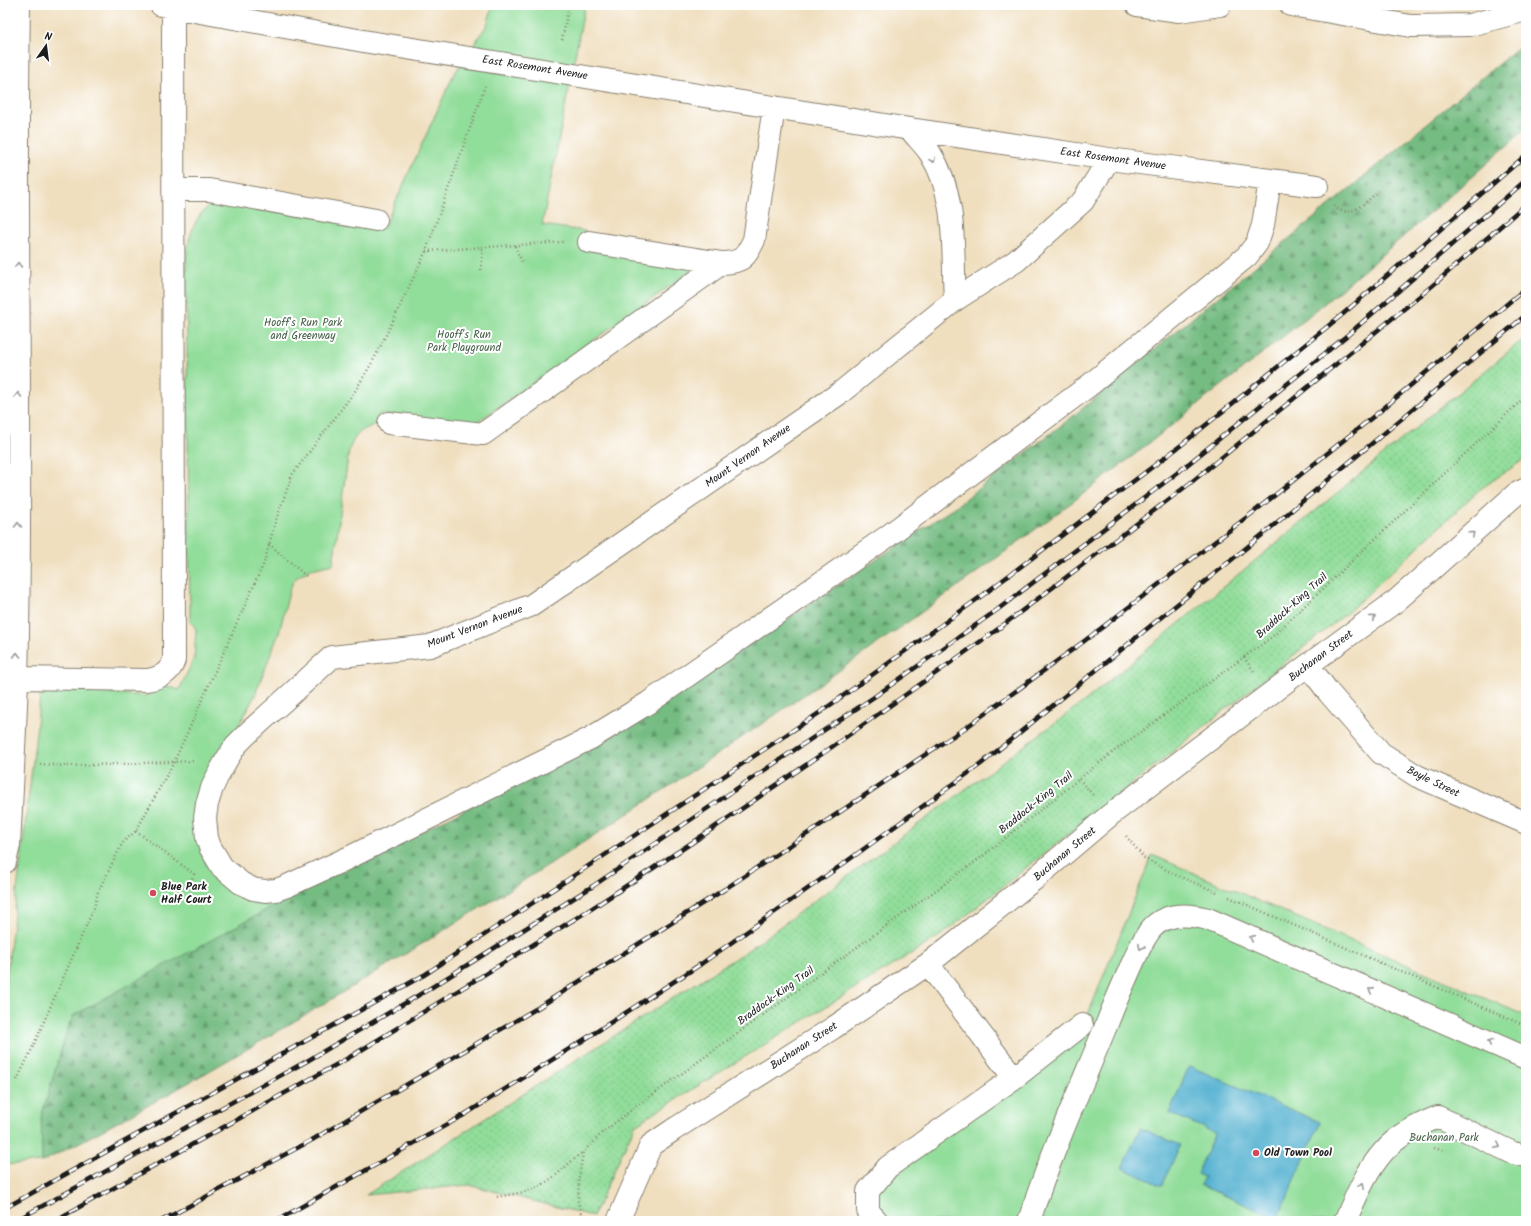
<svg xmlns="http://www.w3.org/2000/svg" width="1531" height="1226" viewBox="0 0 1531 1226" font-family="Kalam,sans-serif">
	<defs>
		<pattern id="grass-dots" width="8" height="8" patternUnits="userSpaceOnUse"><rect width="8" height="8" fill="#91dd9a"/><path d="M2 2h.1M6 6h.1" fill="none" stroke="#7cbd84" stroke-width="1.8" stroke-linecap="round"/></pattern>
		<pattern id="forest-firs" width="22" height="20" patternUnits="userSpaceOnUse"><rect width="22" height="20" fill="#74bc82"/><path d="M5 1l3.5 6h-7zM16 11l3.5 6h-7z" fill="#5e986a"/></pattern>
	</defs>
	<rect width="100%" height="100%" fill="#fff"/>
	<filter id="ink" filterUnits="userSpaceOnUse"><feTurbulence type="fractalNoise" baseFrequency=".025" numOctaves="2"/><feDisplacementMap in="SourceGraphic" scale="8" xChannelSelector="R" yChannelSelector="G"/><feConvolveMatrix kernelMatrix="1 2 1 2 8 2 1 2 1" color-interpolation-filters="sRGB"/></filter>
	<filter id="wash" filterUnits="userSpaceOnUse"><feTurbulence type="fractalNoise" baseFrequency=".012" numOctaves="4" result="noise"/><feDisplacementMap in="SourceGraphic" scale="16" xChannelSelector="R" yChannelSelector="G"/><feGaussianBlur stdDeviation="0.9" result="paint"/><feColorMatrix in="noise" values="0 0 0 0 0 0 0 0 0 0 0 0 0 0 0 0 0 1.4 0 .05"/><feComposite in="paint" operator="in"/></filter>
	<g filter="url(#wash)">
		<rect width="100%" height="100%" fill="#f0dfbf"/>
		<path fill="url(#grass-dots)" stroke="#567c5b" d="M 5,171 L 6,403 L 5,407 Z
			M 1526,337 L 1526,458 L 1479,490 L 1347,613 L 943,934 L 635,1125 L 593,1216 L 469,1185 L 366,1195 L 751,948 L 1086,700 Z
			M 5,509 L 8,558 L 5,620 Z"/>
		<path fill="url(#forest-firs)" stroke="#486c4f" d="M 1526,41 L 1526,129 C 1446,199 1367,270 1284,336 C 1217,389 1151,443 1083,494 C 887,641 684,781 475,911 C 334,999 190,1086 42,1162 L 41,1117 L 69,1024 L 71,1019 L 78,1012 L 286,899 L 614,735 L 955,507 L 1072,417 L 1325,209 Z"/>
		<path fill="#91dd9a" stroke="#567c5b" d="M 493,5 L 585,5 L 542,225 L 585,231 L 581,249 L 696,268 L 473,425 L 380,414 L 379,423 C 361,430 356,432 349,450 L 333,564 L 311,569 L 300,575 L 294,580 L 290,588 L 279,633 L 254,697 L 243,718 L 214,764 L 201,851 L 207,865 L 216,878 L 226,889 L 239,896 L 254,901 L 269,902 L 286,899 L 74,1015 L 69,1024 L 41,1117 L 42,1162 L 5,1165 L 5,988 L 32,769 L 41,687 L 147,696 L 164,685 L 179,690 L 194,659 L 196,629 L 190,620 L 186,260 C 188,237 195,210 219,200 L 384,227 L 453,76 L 487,25 Z
			M 1152,855 L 1526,1016 L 1526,1221 L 895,1221 C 877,1213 874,1209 875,1189 L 1081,1032 Z"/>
		<path fill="#52b1d0" stroke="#376676" d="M 1189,1066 L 1320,1122 L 1278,1219 L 1200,1185 L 1204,1177 L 1197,1174 L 1215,1133 L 1169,1113 Z
			M 1140,1128 L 1180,1145 L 1162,1186 L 1122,1168 Z"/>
	</g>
	<g filter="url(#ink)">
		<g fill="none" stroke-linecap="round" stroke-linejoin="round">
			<defs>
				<path id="minor" d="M 161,5 L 369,42 L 910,129 L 1109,159 L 1317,186
					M 1137,5 L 1179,11 L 1220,5
					M 1291,5 L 1411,26 L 1470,25 L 1526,10
					M 910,129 C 916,137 924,144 930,153 C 958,196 952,251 955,300
					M 1109,159 L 1083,201 L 1016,261 L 955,300 L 840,393 L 532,605 L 430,646 L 332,657 L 248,733 L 236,745 L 227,759 L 219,773 L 212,788 L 207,804 L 205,818 L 207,838 L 210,847 L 222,867 L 241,883 L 253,889 L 265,891 L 276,890 L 287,886 L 348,858 L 591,738 L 648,703 L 888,536 L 1091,384 L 1247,256 L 1257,243 L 1263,225 L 1270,180
					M 174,190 L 209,190 L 376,220
					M 589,242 L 722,263 C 743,262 745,258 754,240 L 774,107
					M 389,423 L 483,434 L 722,263
					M 1308,665 L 1329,693 L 1381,753 L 1417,776 L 1526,823
					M 17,678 L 147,680 C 160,678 170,673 174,660 L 173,5
					M 5,862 L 9,845 C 12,790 15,735 17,680 C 23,455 15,230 19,5
					M 1014,1078 L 1082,1025
					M 618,1221 L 651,1145 L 673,1130 L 833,1028 L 928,964 L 1032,881 L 1110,815 L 1308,665 L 1396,601 L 1516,494 L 1526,489
					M 877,1221 L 868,1211 L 868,1191 L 888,1167 L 1014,1078 L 928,964
					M 1029,1221 C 1051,1153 1081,1087 1108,1021 C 1116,1000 1125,980 1134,960 C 1139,949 1144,937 1152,928 C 1167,912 1189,914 1208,919 L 1526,1058
					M 1345,1221 C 1356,1197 1366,1171 1384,1151 C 1398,1135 1418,1125 1438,1117 L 1513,1153 L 1526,1156"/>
			</defs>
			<use href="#minor" stroke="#867e6e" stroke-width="24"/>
			<path stroke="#867e6e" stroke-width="2.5" stroke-dasharray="1 3" stroke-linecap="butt" d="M 562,40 L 569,5
				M 1334,206 C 1350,221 1365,202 1378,192
				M 515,246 L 522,262
				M 426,251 L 563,242
				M 481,270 L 483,248
				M 269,544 L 306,576
				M 1244,657 L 1255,673
				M 40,764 L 68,766 L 195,761
				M 1079,779 L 1093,795
				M 136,831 L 194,874 L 191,881
				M 1126,836 L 1144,858 L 1176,875 L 1219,893
				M 1229,897 L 1526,1026
				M 17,1080 L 31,1051 L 94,908 L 98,892 L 121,846 L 124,841 L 136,831 L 174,762 L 264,563 L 275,523 L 292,475 L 355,391 L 373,361 L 389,329 L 426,251 L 485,86
				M 1434,1148 L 1445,1151
				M 497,1197 C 511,1194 528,1193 540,1186 C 556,1177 568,1163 583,1152
				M 582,1217 L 578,1202 L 579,1178 L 583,1152 L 602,1133 L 634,1108 L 979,859 L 1113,752 L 1272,637 L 1526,396"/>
			<use href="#minor" stroke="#fff" stroke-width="22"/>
			<defs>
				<path id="rail" d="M 5,1208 L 424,975 L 822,711 L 983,595 L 1180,446 L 1343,314 L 1526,155
					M 15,1221 L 307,1061 L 429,989 L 593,886 L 736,789 L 874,697 L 997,610 L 1177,473 L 1350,333 L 1526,180
					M 54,1221 L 350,1057 L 591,909 L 693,842 L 822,754 L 998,629 L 1189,484 L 1432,286 L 1526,204
					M 161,1221 L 312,1140 L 539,1007 L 725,889 L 968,726 L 1083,642 L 1255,511 L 1379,412 L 1526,288
					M 276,1221 L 464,1115 L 582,1041 L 701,964 L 843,864 L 981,764 L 1262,535 L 1526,315"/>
			</defs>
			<use href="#rail" stroke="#1c1c1c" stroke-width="4.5"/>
			<use href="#rail" stroke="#fff" stroke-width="3" stroke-dasharray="9" stroke-linecap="butt"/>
		</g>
		<defs><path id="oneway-chevron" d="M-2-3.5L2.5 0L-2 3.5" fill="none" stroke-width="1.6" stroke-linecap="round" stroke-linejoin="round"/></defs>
		<g stroke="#999">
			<use href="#oneway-chevron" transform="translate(933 160) rotate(65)"/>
			<use href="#oneway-chevron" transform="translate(18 265) rotate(-90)"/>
			<use href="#oneway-chevron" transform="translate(18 395) rotate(-90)"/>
			<use href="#oneway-chevron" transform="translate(18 525) rotate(-90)"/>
			<use href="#oneway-chevron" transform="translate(1472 534) rotate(-42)"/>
			<use href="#oneway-chevron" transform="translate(1373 618) rotate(-36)"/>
			<use href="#oneway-chevron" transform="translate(17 655) rotate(-90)"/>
			<use href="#oneway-chevron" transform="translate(1252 938) rotate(-156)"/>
			<use href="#oneway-chevron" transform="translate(1141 947) rotate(117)"/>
			<use href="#oneway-chevron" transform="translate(1371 990) rotate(-156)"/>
			<use href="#oneway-chevron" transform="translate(1490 1042) rotate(-156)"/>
			<use href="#oneway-chevron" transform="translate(1498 1146) rotate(26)"/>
			<use href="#oneway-chevron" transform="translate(1362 1186) rotate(-62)"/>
		</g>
	</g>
	<g fill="#d1495b" stroke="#fff" stroke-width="1.5">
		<circle cx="153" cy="893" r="4"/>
		<circle cx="1256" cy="1153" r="4"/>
	</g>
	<g text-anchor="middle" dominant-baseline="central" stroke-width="4" stroke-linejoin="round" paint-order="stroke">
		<g font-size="11" fill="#1c1c1c" stroke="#fff">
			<text transform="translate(535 68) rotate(9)">East Rosemont Avenue</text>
			<text transform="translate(1113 159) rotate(8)">East Rosemont Avenue</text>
			<text transform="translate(748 456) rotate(-35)">Mount Vernon Avenue</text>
			<text transform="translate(1292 606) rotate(-42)">Braddock-King Trail</text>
			<text transform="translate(475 627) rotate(-21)">Mount Vernon Avenue</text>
			<text transform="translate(1321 656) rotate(-37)">Buchanan Street</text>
			<text transform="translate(1433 782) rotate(26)">Boyle Street</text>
			<text transform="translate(1036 803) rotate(-39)">Braddock-King Trail</text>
			<text transform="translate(1065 854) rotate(-40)">Buchanan Street</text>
			<text transform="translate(776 996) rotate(-36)">Braddock-King Trail</text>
			<text transform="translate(804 1046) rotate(-33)">Buchanan Street</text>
		</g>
		<g font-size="11" fill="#456048" stroke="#fff">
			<text x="303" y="323">Hooff's Run Park<tspan x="303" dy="13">and Greenway</tspan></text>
			<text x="464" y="335">Hooff's Run<tspan x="464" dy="13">Park Playground</tspan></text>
			<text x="1444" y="1138">Buchanan Park</text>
		</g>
		<g font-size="11" font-weight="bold" fill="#1c1c1c" stroke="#fff" text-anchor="start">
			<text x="161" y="887">Blue Park<tspan x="161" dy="13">Half Court</tspan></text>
			<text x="1264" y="1153">Old Town Pool</text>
		</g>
	</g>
	<rect width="1531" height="1226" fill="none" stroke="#fff" stroke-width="20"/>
	<g transform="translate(46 46) rotate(14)" stroke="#ffffff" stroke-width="3" paint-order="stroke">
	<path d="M0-3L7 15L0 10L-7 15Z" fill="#1c1c1c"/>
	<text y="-6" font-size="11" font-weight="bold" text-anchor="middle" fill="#1c1c1c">N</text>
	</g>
</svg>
